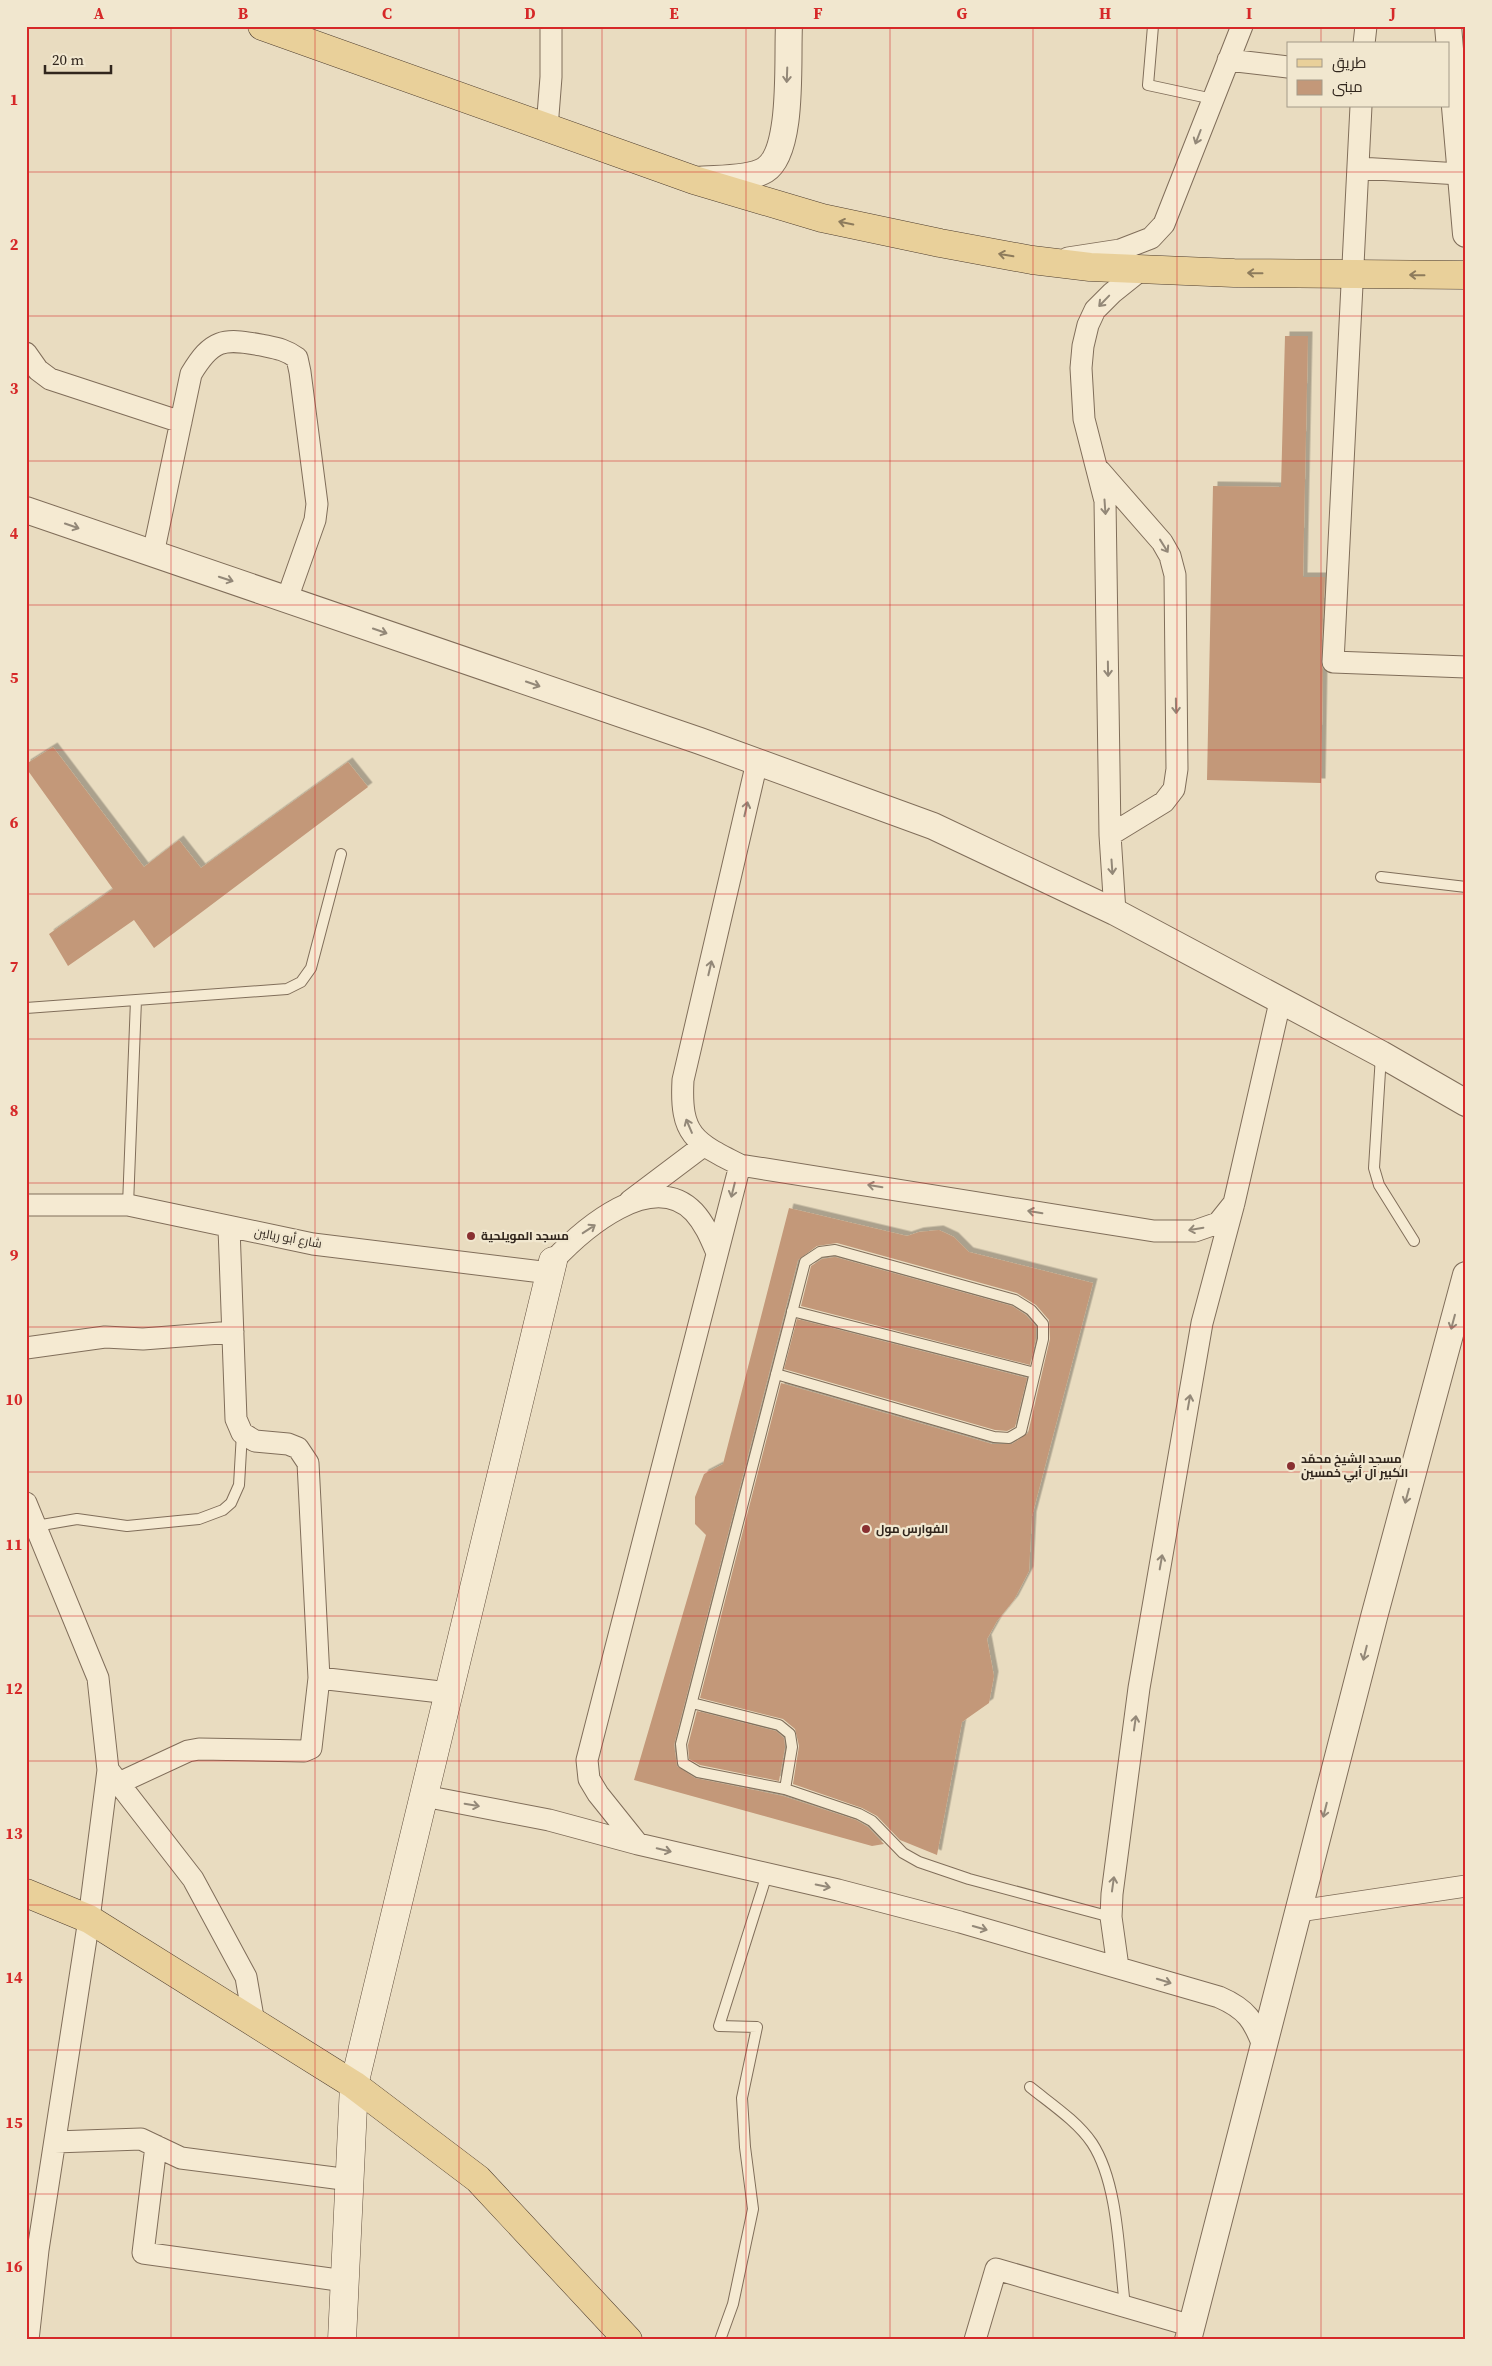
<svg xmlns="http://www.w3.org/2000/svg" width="1492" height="2366" viewBox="0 0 1492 2366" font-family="'Source Serif 4',Cairo,serif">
	<defs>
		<filter id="shadow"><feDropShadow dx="4.5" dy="-4.5" stdDeviation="0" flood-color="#0004"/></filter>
	</defs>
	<rect width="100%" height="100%" fill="#e9dcc0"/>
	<path fill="#c39879" filter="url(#shadow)" d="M 1285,336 L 1308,336 L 1303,577 L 1325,577 L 1321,661 L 1323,669 L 1321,783 L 1207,780 L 1213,486 L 1281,487 Z
		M 53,747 L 144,867 L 179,840 L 201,868 L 348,762 L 368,787 L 154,948 L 134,920 L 68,966 L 49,934 L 113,889 L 26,768 L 26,764 Z
		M 789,1208 L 907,1236 L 919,1232 L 939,1230 L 954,1237 L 969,1252 L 1093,1283 L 1032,1516 L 1029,1571 L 1014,1600 L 997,1621 L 987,1639 L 994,1676 L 989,1703 L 962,1722 L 937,1855 L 900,1840 L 877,1816 L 862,1808 L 793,1784 L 799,1746 L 795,1729 L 783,1719 L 700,1698 L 781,1383 L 992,1444 L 1012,1444 L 1028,1433 L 1050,1339 L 1049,1320 L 1036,1305 L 1017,1293 L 837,1243 L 817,1246 L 798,1260 L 674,1745 L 677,1766 L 695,1778 L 783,1796 L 856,1820 L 868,1827 L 884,1844 L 872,1846 L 634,1780 L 706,1535 L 695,1524 L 695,1497 L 704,1474 L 723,1464 Z
		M 835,1257 L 1012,1306 L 1026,1315 L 1036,1327 L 1036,1338 L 1030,1365 L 801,1306 L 811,1266 L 822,1259 Z
		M 797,1319 L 1027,1378 L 1015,1427 L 1007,1431 L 995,1430 L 784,1369 Z
		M 697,1711 L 776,1731 L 784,1738 L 785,1747 L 779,1781 L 700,1765 L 689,1759 L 688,1745 Z"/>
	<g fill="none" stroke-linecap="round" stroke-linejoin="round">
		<defs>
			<path id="service" d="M 1153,26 L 1148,85 L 1213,99
				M 1381,877 L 1466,887
				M 26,1008 L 287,989 L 301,982 L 311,968 L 341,854
				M 1381,1055 L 1374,1168 L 1379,1185 L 1414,1241
				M 128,1205 L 136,1000
				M 792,1311 L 1035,1373
				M 776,1374 L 994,1437 L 1009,1438 L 1021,1431 L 1043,1339 L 1043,1324 L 1031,1310 L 1015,1300 L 835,1250 L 820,1252 L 805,1262 L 681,1744 L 683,1763 L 698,1772 L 785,1789 L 859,1814 L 872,1821 L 903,1853 L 919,1862 L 969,1879 L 1111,1917
				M 36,1526 L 77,1519 L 127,1526 L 199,1519 L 223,1510 L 231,1503 L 239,1485 L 242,1433
				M 692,1703 L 779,1725 L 790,1734 L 792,1747 L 785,1789
				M 1030,2087 C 1051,2104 1077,2121 1092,2143 C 1119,2184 1119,2259 1125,2306
				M 720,2340 L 733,2304 L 753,2209 L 745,2147 L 742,2098 L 757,2027 L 719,2026 L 767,1874"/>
			<path id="minor" d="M 1364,44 L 1366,26
				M 1228,60 L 1288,67
				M 1361,106 L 1333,662 L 1466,667
				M 547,128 L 551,77 L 551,26
				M 1359,168 L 1460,174
				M 1068,258 L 1120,250 L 1151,238 L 1164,224 L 1242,26
				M 26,353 L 38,370 L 50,379 L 181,422
				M 1100,471 L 1162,542 L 1170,556 L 1175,575 L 1177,769 L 1174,789 L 1164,802 L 1110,835
				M 153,554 L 191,374 C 212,339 223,338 261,345 C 275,348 285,349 297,358 L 300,372 L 317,504 L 315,520 L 287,599
				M 1115,912 L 1110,835 L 1105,501 L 1084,419 L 1081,368 L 1083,346 L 1088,325 L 1095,310 L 1112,293 L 1142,269
				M 740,1165 C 694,1142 680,1135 683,1080 L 757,762
				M 630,1201 L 703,1146
				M 26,1205 L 128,1205 L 313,1244 L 550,1273
				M 553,1261 C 582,1230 652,1168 694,1212 C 705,1224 711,1239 717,1253
				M 26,1348 L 105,1337 L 143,1339 L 233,1332
				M 26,1503 L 98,1678 L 108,1770 L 89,1919 L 38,2250 L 28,2340
				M 319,1678 L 449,1693
				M 110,1772 L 193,1879 L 246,1977 L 254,2023
				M 119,1783 L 188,1751 L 199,1749 L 304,1751 L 311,1748 L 319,1678 L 308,1463 L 298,1448 L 288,1444 L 255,1441 L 242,1433 L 236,1419 L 229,1228
				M 424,1796 L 549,1820 L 638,1844 L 838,1890 L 960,1922 L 1219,1997 C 1247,2009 1254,2021 1264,2048
				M 638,1844 L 598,1794 L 589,1779 L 587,1760 L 740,1165 L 1154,1231 L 1195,1231 L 1218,1223 L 1234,1203
				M 1299,1911 L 1466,1886
				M 1118,1967 L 1111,1917 L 1112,1894 L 1139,1688 L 1202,1323 L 1234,1203 L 1280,1002
				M 55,2142 L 141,2139 L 181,2158 L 350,2180
				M 156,2146 L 143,2253 L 345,2281
				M 975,2340 L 996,2269 L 1192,2326"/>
			<path id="tertiary" d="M 1448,26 L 1466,234
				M 697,180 C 715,178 749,180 765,170 C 794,152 787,59 789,26
				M 26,510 L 700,741 L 933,826 L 1115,912 L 1381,1054 L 1466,1103
				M 1188,2340 L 1374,1617 L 1466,1275"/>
			<path id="secondary" d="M 342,2340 L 354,2085 L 553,1261"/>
			<path id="primary" d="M 262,26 L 694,180 L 822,218 L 940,243 L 1032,260 L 1090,267 L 1234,273 L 1466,275
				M 26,1893 L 89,1919 L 354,2085 L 478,2179 L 628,2340"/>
		</defs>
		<use href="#service" stroke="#806e5a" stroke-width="12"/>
		<use href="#minor" stroke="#806e5a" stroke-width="23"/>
		<use href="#tertiary" stroke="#806e5a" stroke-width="28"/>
		<use href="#secondary" stroke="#624f3d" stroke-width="29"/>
		<use href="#primary" stroke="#4e3d2e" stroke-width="29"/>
		<use href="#service" stroke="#f5ead2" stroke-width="10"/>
		<use href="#minor" stroke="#f5ead2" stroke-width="21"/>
		<use href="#tertiary" stroke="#f5ead2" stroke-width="26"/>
		<use href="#secondary" stroke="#f5ead2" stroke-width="28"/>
		<use href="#primary" stroke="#e9d09a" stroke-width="28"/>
	</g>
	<defs><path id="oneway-shaft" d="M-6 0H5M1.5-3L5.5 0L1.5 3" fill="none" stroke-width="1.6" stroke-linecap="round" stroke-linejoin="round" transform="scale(1.25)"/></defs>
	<g stroke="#938878">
		<use href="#oneway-shaft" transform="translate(787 75) rotate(92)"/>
		<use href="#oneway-shaft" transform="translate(1198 137) rotate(111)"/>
		<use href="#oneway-shaft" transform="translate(1104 301) rotate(134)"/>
		<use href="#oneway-shaft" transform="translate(1105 507) rotate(86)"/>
		<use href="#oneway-shaft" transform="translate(72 526) rotate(19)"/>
		<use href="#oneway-shaft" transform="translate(1164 546) rotate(58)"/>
		<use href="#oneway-shaft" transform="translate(226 579) rotate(18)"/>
		<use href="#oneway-shaft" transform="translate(380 631) rotate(19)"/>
		<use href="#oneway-shaft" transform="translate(1108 669) rotate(89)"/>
		<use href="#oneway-shaft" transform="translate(533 684) rotate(19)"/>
		<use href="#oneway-shaft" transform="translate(1176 706) rotate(89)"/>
		<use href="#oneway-shaft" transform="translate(746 809) rotate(-77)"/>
		<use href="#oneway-shaft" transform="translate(1112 867) rotate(86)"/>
		<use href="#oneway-shaft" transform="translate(710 968) rotate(-77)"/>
		<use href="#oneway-shaft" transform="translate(689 1126) rotate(-113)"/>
		<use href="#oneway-shaft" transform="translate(875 1186) rotate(-171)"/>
		<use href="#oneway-shaft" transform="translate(733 1190) rotate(104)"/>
		<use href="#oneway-shaft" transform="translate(1035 1212) rotate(-171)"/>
		<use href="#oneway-shaft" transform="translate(589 1229) rotate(-33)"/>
		<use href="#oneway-shaft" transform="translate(1196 1229) rotate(170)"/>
		<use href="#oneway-shaft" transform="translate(1453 1322) rotate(105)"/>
		<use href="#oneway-shaft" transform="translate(1189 1402) rotate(-80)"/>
		<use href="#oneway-shaft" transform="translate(1407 1496) rotate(105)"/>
		<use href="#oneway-shaft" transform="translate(1161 1562) rotate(-80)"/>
		<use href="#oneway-shaft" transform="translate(1365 1653) rotate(104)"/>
		<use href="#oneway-shaft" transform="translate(1135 1723) rotate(-82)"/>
		<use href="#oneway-shaft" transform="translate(472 1805) rotate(10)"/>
		<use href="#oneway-shaft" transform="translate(1325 1810) rotate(104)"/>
		<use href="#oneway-shaft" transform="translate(664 1850) rotate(13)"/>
		<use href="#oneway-shaft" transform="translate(1113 1884) rotate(-82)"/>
		<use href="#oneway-shaft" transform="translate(823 1886) rotate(12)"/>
		<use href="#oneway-shaft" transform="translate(980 1928) rotate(16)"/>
		<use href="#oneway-shaft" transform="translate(1164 1981) rotate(17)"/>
	</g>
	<g stroke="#8d7b5c">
		<use href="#oneway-shaft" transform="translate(846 223) rotate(-168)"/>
		<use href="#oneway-shaft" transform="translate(1006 255) rotate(-170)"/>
		<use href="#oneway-shaft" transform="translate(1255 273) rotate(-179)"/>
		<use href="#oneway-shaft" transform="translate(1417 275) rotate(-179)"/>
	</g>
	<path fill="none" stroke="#d62828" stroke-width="1" stroke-opacity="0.55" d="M 171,26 L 171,2340M 315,26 L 315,2340M 459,26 L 459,2340M 602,26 L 602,2340M 746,26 L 746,2340M 890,26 L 890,2340M 1033,26 L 1033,2340M 1177,26 L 1177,2340M 1321,26 L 1321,44M 1321,106 L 1321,2340M 26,172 L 1466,172M 26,316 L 1466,316M 26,461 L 1466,461M 26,605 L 1466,605M 26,750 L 1466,750M 26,894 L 1466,894M 26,1039 L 1466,1039M 26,1183 L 1466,1183M 26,1327 L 1466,1327M 26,1472 L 1466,1472M 26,1616 L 1466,1616M 26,1761 L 1466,1761M 26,1905 L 1466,1905M 26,2050 L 1466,2050M 26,2194 L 1466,2194"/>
	<g fill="#893031" stroke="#f1e7cf" stroke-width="2">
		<circle cx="471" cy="1236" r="5"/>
		<circle cx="1291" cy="1466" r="5"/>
		<circle cx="866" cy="1529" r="5"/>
	</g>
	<g text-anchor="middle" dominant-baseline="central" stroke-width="4.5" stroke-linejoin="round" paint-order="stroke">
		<g font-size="12" font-weight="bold" fill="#31261d" stroke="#f1e7cf" text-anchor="start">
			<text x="481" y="1236">مسجد المويلحية</text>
			<text x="1301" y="1459">مسجد الشيخ محمّد<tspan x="1301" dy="14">الكبير آل أبي خمسين</tspan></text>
			<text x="876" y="1529">الفوارس مول</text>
		</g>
		<g font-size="12" fill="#31261d" stroke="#f1e7cf">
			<text transform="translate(288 1238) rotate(10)">شارع أبو ريالين</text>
		</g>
	</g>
	<rect width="1492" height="2366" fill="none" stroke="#f1e7cf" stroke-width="55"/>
	<rect x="1287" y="42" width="162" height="65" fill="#f1e7cf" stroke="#a49a88"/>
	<rect x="1297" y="59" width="25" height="8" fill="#e9d09a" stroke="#a49a88"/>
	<text x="1332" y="68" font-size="15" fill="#31261d">طريق</text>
	<rect x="1297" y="80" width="25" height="15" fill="#c39879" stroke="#a49a88"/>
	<text x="1332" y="92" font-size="15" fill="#31261d">مبنى</text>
	<path d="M45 65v8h66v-8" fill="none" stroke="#31261d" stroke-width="2.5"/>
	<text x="52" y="65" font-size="15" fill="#31261d" stroke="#f1e7cf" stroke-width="4" paint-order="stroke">20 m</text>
	<rect x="28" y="28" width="1436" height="2310" fill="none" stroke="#d62828" stroke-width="2"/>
	<g font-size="16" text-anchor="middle" font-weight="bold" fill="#d62828">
		<text x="99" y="19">A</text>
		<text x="243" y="19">B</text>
		<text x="387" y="19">C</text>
		<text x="530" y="19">D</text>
		<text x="674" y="19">E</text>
		<text x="818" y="19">F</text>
		<text x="962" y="19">G</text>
		<text x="1105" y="19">H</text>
		<text x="1249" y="19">I</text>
		<text x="1393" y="19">J</text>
		<text x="14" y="105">1</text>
		<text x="14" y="250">2</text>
		<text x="14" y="394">3</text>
		<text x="14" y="539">4</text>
		<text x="14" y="683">5</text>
		<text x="14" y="828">6</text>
		<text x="14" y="972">7</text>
		<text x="14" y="1116">8</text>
		<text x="14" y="1261">9</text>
		<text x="14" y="1405">10</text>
		<text x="14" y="1550">11</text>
		<text x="14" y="1694">12</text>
		<text x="14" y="1839">13</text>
		<text x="14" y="1983">14</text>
		<text x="14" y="2128">15</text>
		<text x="14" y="2272">16</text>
	</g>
</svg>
